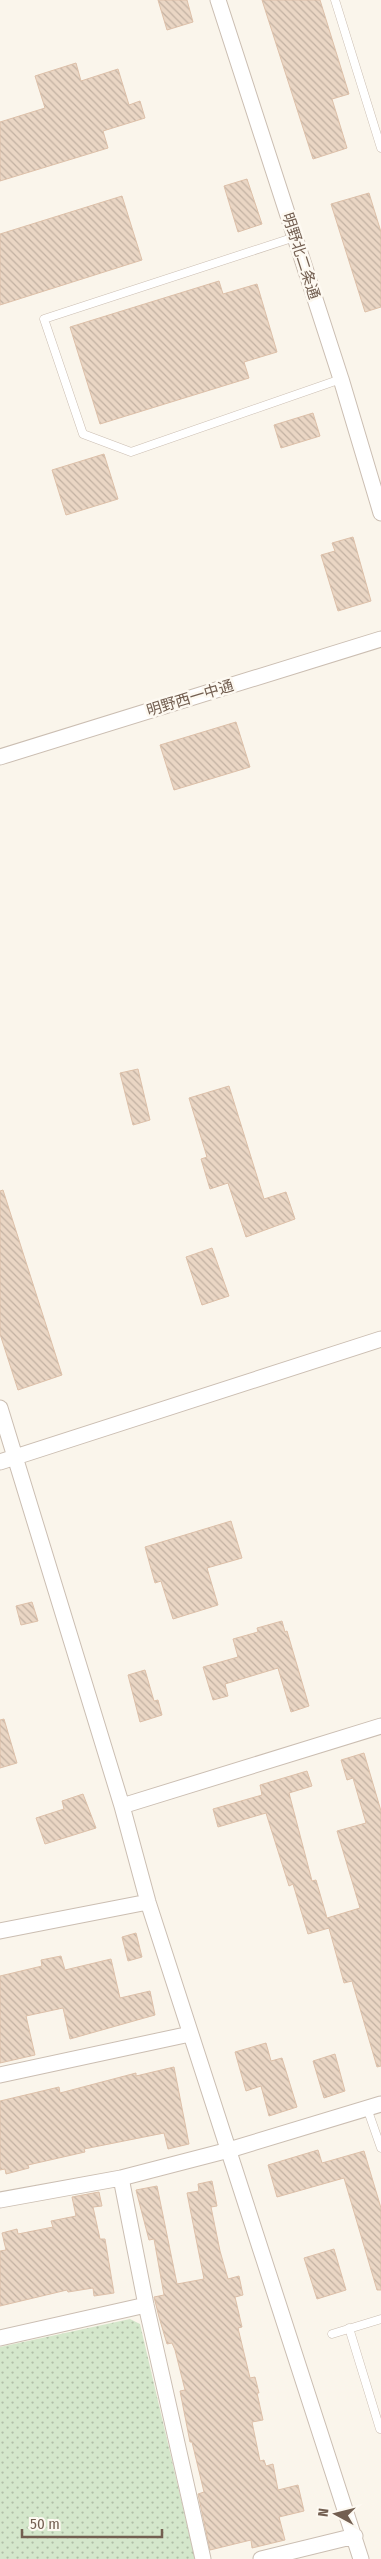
<svg xmlns="http://www.w3.org/2000/svg" width="381" height="2559" viewBox="0 0 381 2559" font-family="'Fira Sans Condensed','Noto Sans JP',sans-serif">
	<defs>
		<pattern id="park-dots" width="8" height="8" patternUnits="userSpaceOnUse" patternTransform="scale(1.25)"><rect width="8" height="8" fill="#d4e7cb"/><path d="M2 2h.1M6 6h.1" fill="none" stroke="#b0bea7" stroke-width="1.8" stroke-linecap="round"/></pattern>
		<pattern id="building-back-hatch" width="6" height="6" patternUnits="userSpaceOnUse" patternTransform="scale(1.25)"><rect width="6" height="6" fill="#ead6c4"/><path d="M-1 5l2 2M0 0l6 6M5-1l2 2" fill="none" stroke="#c2b1a2"/></pattern>
	</defs>
	<rect width="100%" height="100%" fill="#faf5eb"/>
	<path fill="url(#park-dots)" d="M 130,2319 L 140,2324 L 195,2559 L 0,2559 L 0,2347 Z"/>
	<path fill="url(#building-back-hatch)" stroke="#ddc0a9" d="M 158,0 L 187,0 L 193,22 L 167,30 Z
		M 262,0 L 320,0 L 349,94 L 332,99 L 347,148 L 313,159 Z
		M 76,63 L 81,81 L 118,69 L 129,105 L 140,101 L 145,118 L 103,131 L 108,148 L 0,181 L 0,122 L 45,108 L 35,76 Z
		M 247,179 L 262,224 L 238,232 L 224,186 Z
		M 369,193 L 381,232 L 381,307 L 365,312 L 331,204 Z
		M 122,196 L 142,260 L 0,305 L 0,234 Z
		M 219,281 L 223,294 L 257,284 L 277,352 L 244,362 L 249,378 L 100,424 L 70,327 Z
		M 313,413 L 320,436 L 281,448 L 274,425 Z
		M 104,454 L 118,499 L 66,515 L 52,470 Z
		M 353,537 L 371,601 L 338,611 L 321,555 L 335,551 L 332,543 Z
		M 236,722 L 250,767 L 174,790 L 160,745 Z
		M 138,1069 L 150,1120 L 133,1125 L 120,1073 Z
		M 229,1086 L 264,1199 L 286,1192 L 295,1219 L 246,1237 L 228,1183 L 210,1189 L 201,1159 L 207,1157 L 189,1098 Z
		M 3,1190 L 62,1375 L 18,1390 L 0,1334 L 0,1191 Z
		M 212,1248 L 229,1296 L 202,1305 L 186,1257 Z
		M 231,1521 L 242,1558 L 207,1568 L 218,1605 L 173,1619 L 161,1581 L 155,1583 L 145,1547 Z
		M 32,1602 L 38,1621 L 21,1625 L 16,1606 Z
		M 282,1621 L 285,1632 L 287,1631 L 309,1706 L 291,1712 L 278,1668 L 225,1684 L 228,1696 L 213,1700 L 203,1667 L 238,1657 L 233,1639 L 258,1632 L 257,1628 Z
		M 145,1670 L 154,1701 L 158,1700 L 162,1715 L 140,1722 L 128,1675 Z
		M 4,1719 L 17,1763 L 0,1768 L 0,1720 Z
		M 364,1753 L 381,1811 L 381,2066 L 377,2067 L 352,1981 L 344,1983 L 329,1928 L 308,1934 L 293,1884 L 289,1886 L 266,1813 L 218,1827 L 213,1809 L 262,1795 L 260,1785 L 307,1771 L 312,1786 L 289,1793 L 312,1881 L 316,1880 L 327,1918 L 360,1908 L 337,1831 L 366,1823 L 353,1778 L 347,1780 L 341,1760 Z
		M 83,1794 L 96,1828 L 45,1844 L 36,1818 L 64,1809 L 62,1801 Z
		M 136,1933 L 142,1957 L 128,1961 L 122,1937 Z
		M 61,1956 L 65,1970 L 111,1959 L 120,1998 L 150,1991 L 155,2015 L 70,2039 L 63,2008 L 26,2016 L 35,2055 L 0,2063 L 0,1976 L 42,1966 L 41,1960 Z
		M 266,2043 L 271,2061 L 282,2058 L 297,2107 L 269,2116 L 261,2086 L 246,2091 L 235,2052 Z
		M 335,2054 L 345,2091 L 324,2098 L 313,2061 Z
		M 174,2067 L 189,2144 L 168,2149 L 164,2133 L 84,2149 L 85,2152 L 28,2165 L 29,2168 L 6,2174 L 5,2169 L 0,2170 L 0,2101 L 59,2087 L 60,2093 L 136,2073 L 136,2076 Z
		M 318,2150 L 322,2163 L 364,2151 L 381,2208 L 381,2290 L 377,2290 L 344,2178 L 277,2197 L 268,2165 Z
		M 212,2181 L 217,2206 L 211,2207 L 220,2251 L 228,2279 L 239,2276 L 243,2295 L 235,2297 L 242,2327 L 238,2328 L 250,2378 L 255,2377 L 259,2393 L 257,2393 L 263,2420 L 252,2422 L 260,2461 L 264,2460 L 266,2466 L 273,2464 L 278,2490 L 298,2485 L 304,2511 L 279,2517 L 285,2540 L 252,2548 L 251,2540 L 210,2550 L 198,2494 L 204,2492 L 192,2442 L 190,2442 L 180,2391 L 185,2390 L 175,2350 L 172,2343 L 167,2344 L 159,2317 L 154,2297 L 164,2295 L 154,2239 L 149,2240 L 136,2190 L 157,2186 L 177,2284 L 204,2279 L 187,2193 L 199,2191 L 198,2184 Z
		M 99,2192 L 102,2206 L 93,2207 L 100,2239 L 105,2239 L 114,2293 L 94,2296 L 93,2288 L 68,2292 L 67,2290 L 0,2306 L 0,2251 L 6,2250 L 2,2233 L 17,2229 L 18,2234 L 53,2227 L 51,2221 L 76,2216 L 72,2197 Z
		M 334,2249 L 346,2290 L 317,2299 L 304,2258 Z"/>
	<g fill="none" stroke-linecap="round" stroke-linejoin="round">
		<defs>
			<path id="lane" d="M 335,0 L 381,148
				M 295,237 L 44,319 L 83,434 L 131,452 L 341,379
				M 367,2108 L 381,2148
				M 349,2328 L 380,2429
				M 332,2334 L 381,2319"/>
			<path id="street" d="M 218,0 L 341,379 L 381,513
				M 0,757 L 381,639
				M 0,1408 L 122,1806 L 148,1902 L 361,2559
				M 0,1462 L 381,1339
				M 122,1806 L 381,1726
				M 0,1931 L 148,1902
				M 0,2075 L 190,2034
				M 121,2178 L 146,2305 L 203,2559
				M 0,2200 L 121,2178 L 229,2150 L 381,2104
				M 0,2338 L 146,2305
				M 261,2559 L 355,2536"/>
		</defs>
		<use href="#lane" stroke="#cbbeb2" stroke-width="9"/>
		<use href="#street" stroke="#cbbeb2" stroke-width="17"/>
		<use href="#lane" stroke="#fff" stroke-width="8"/>
		<use href="#street" stroke="#fff" stroke-width="15"/>
	</g>
	<g text-anchor="middle" dominant-baseline="central" stroke-width="5" stroke-linejoin="round" paint-order="stroke">
		<g font-size="15" fill="#735f51" stroke="#fdf9f1">
			<text transform="translate(301 256) rotate(72)">明野北二条通</text>
			<text transform="translate(190 698) rotate(-17)">明野西一中通</text>
		</g>
	</g>
	<g transform="translate(336 2514) rotate(277)" stroke="#fdf9f1" stroke-width="4" paint-order="stroke">
	<path d="M0-4L9 19L0 12L-9 19Z" fill="#735f51"/>
	<text y="-8" font-size="14" font-weight="bold" text-anchor="middle" fill="#735f51">N</text>
	</g>
	<path d="M22 2529v8h140v-8" fill="none" stroke="#735f51" stroke-width="2.5"/>
	<text x="30" y="2529" font-size="15" fill="#735f51" stroke="#fdf9f1" stroke-width="4" paint-order="stroke">50 m</text>
</svg>
